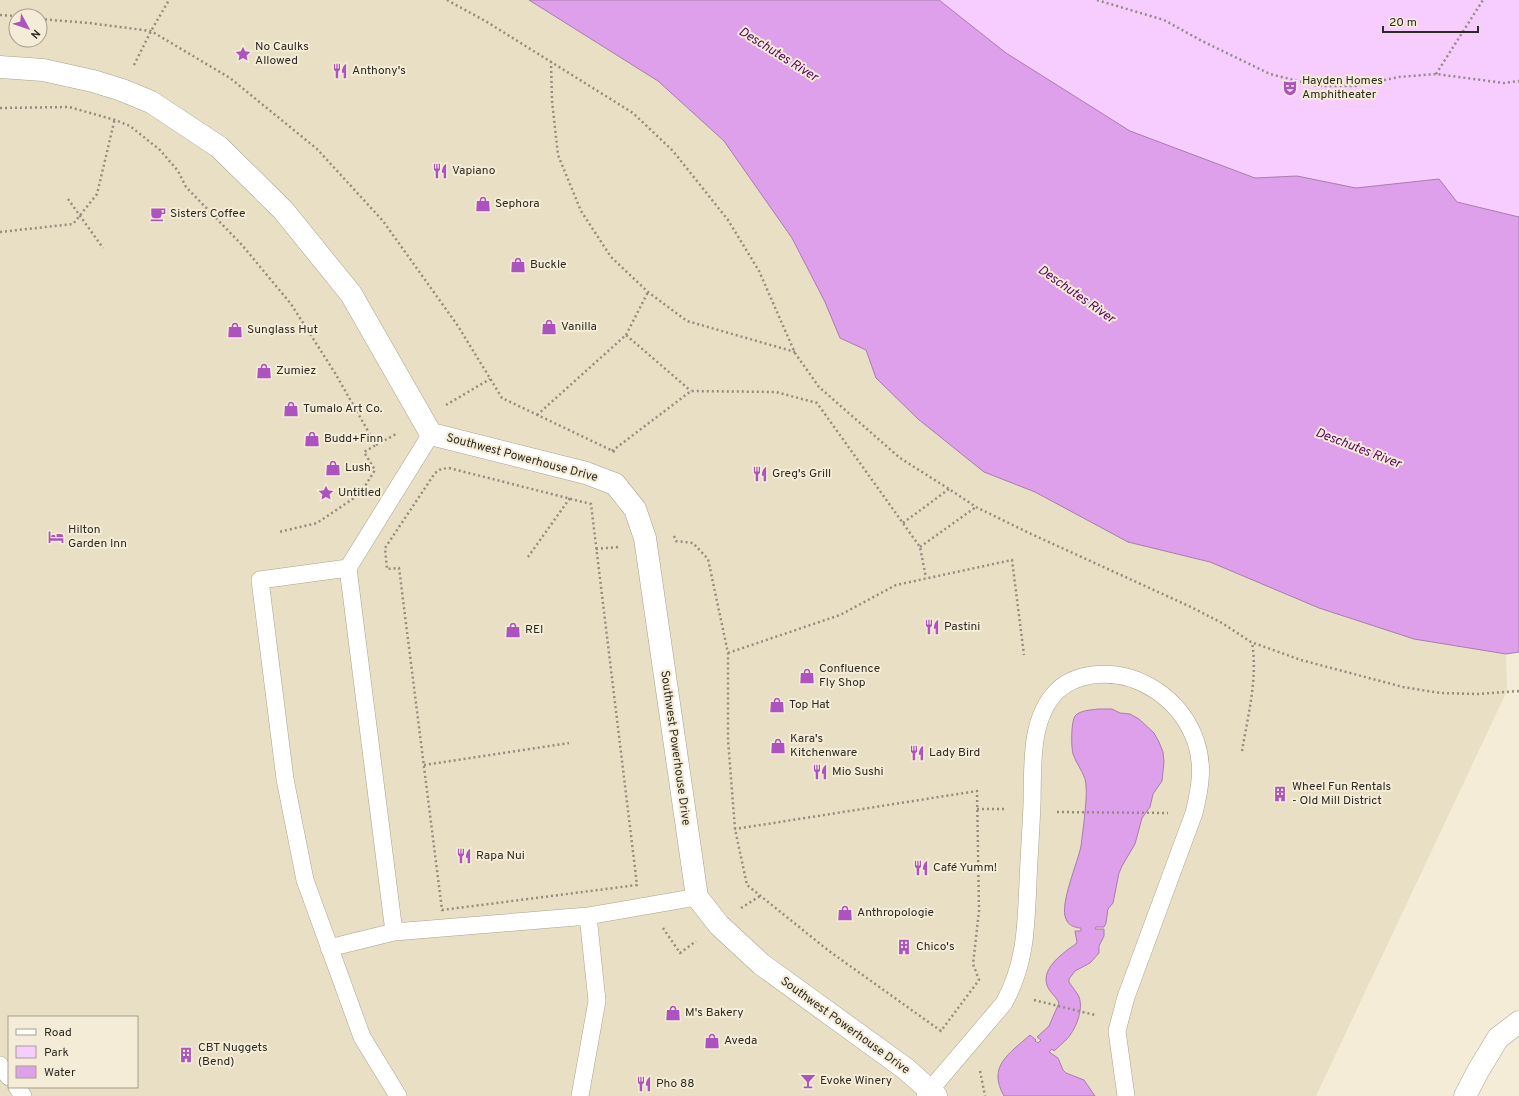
<svg xmlns="http://www.w3.org/2000/svg" width="1519" height="1096" viewBox="0 0 1519 1096" font-family="Overpass,sans-serif">
	<rect width="100%" height="100%" fill="#f4ecd7"/>
	<path fill="#e9dfc4" fill-rule="evenodd" d="M 0,0 L 529,0 L 658,81 L 724,141 L 792,238 L 825,302 L 840,338 L 866,350 L 876,378 L 918,419 L 984,472 L 1035,492 L 1128,542 L 1210,562 L 1319,608 L 1414,639 L 1506,654 L 1507,691 L 1316,1096 L 0,1096 ZM 16,16 L 40,16 L 40,40 L 16,40 ZM 9,1017 L 137,1017 L 137,1087 L 9,1087 Z"/>
	<path fill="#f7cdff" d="M 939,0 L 1519,0 L 1519,217 L 1457,202 L 1438,179 L 1356,188 L 1297,176 L 1256,178 L 1130,131 L 1006,53 Z"/>
	<path fill="#de9feb" stroke="#a97caf" d="M 529,0 L 939,0 L 1006,53 L 1130,131 L 1255,178 L 1297,176 L 1356,188 L 1439,179 L 1457,202 L 1519,217 L 1519,652 L 1506,654 L 1414,639 L 1319,608 L 1210,562 L 1128,542 L 1035,492 L 984,472 L 918,419 L 876,378 L 866,350 L 840,338 L 825,302 L 792,238 L 724,141 L 658,81 Z
		M 1098,709 L 1112,709 L 1120,713 L 1130,714 L 1139,719 L 1154,733 L 1159,742 L 1163,752 L 1164,762 L 1162,781 L 1153,794 L 1150,807 L 1142,818 L 1135,844 L 1122,866 L 1119,873 L 1113,903 L 1108,909 L 1106,923 L 1104,927 L 1096,927 L 1095,929 L 1104,929 L 1104,936 L 1099,946 L 1099,953 L 1090,963 L 1075,971 L 1069,979 L 1069,982 C 1072,987 1077,992 1079,997 C 1084,1010 1075,1031 1066,1040 C 1062,1044 1058,1047 1054,1051 L 1052,1049 L 1049,1052 L 1058,1058 L 1063,1070 L 1066,1073 L 1084,1080 L 1095,1096 L 1004,1096 C 987,1066 1009,1054 1030,1035 L 1036,1040 L 1035,1041 L 1038,1043 L 1041,1040 L 1037,1037 L 1049,1026 L 1059,1003 C 1056,996 1049,992 1047,985 C 1041,968 1064,952 1076,944 L 1077,942 L 1075,931 L 1081,931 L 1081,928 C 1075,928 1068,925 1066,919 C 1059,905 1078,862 1081,846 C 1082,838 1083,830 1084,822 C 1085,809 1088,791 1085,779 C 1082,770 1076,763 1073,754 C 1071,747 1071,722 1075,716 C 1080,710 1092,710 1098,709 Z"/>
	<g fill="none" stroke-linecap="round" stroke-linejoin="round">
		<defs>
			<path id="service" d="M 431,434 L 348,568 L 394,932 L 588,916 L 697,897
				M 348,568 L 260,580 L 285,779 L 305,880 L 362,1037 L 398,1096
				M 329,948 L 394,932
				M 0,1065 L 9,1077
				M 17,1087 L 23,1096
				M 580,1096 L 597,1001 L 588,916
				M 925,1096 L 1004,1003 C 1026,963 1026,926 1028,882 C 1029,856 1031,830 1032,804 C 1033,767 1029,719 1057,691 C 1066,682 1079,677 1092,675 C 1138,669 1181,699 1196,742 C 1204,766 1200,789 1194,813 L 1126,997 L 1117,1031 L 1126,1096"/>
			<path id="minor" d="M 0,67 L 43,70 L 93,81 L 122,90 L 151,102 L 219,147 L 283,210 L 351,294 L 431,434 L 586,473 L 615,484 L 635,509 L 645,538 L 697,897 L 719,925 L 761,964 L 906,1069 L 936,1096
				M 1465,1096 L 1478,1071 L 1498,1038 L 1519,1022"/>
		</defs>
		<use href="#service" stroke="#a8a28e" stroke-width="18"/>
		<use href="#minor" stroke="#a8a28e" stroke-width="23"/>
		<path stroke="#938d7f" stroke-width="2.5" stroke-dasharray="2 3" stroke-linecap="butt" d="M 447,0 L 487,22 L 633,113 L 673,151 L 728,220 L 759,271 L 795,353 L 819,387 L 900,458 L 949,489 L 976,507 L 1029,533 L 1191,607 L 1222,623 L 1251,642 L 1301,660 L 1403,687 L 1440,693 L 1478,694 L 1519,691
			M 1097,0 L 1164,20 L 1202,41 L 1270,74 L 1318,86 L 1355,86 L 1399,77 L 1436,74 L 1504,83 L 1519,81
			M 0,15 L 16,16
			M 40,19 L 89,23 L 151,31 L 230,78 L 317,149 L 383,221 L 458,326 L 502,398 L 615,452
			M 551,61 L 552,101 L 558,155 L 581,211 L 611,257 L 648,292 L 687,321 L 795,352
			M 134,65 L 151,31 L 169,0
			M 1436,74 L 1483,0
			M 0,108 L 69,107 L 115,120 L 130,126 L 160,150 L 178,171 L 186,187 L 242,245 L 291,304 L 335,373 L 376,445 L 364,452 L 375,470 L 360,494 L 317,523 L 279,532
			M 0,232 L 73,224 L 97,194 L 115,118
			M 626,335 L 648,292
			M 446,405 L 490,379
			M 537,415 L 626,335 L 691,391
			M 376,445 L 398,433
			M 612,451 L 691,391 L 776,392 L 817,403 L 920,547 L 926,578
			M 449,468 L 591,504 L 637,885 L 442,910 L 399,568 L 387,569 L 385,548 L 435,473 L 441,469 Z
			M 903,523 L 949,489
			M 674,536 L 676,541 L 693,543 L 708,559 L 728,653 L 728,740 L 735,829 L 747,885 L 829,951 L 941,1031 L 979,980 L 973,964 L 979,911 L 977,791 L 735,829
			M 920,547 L 976,507
			M 596,549 L 618,547
			M 528,557 L 570,498
			M 728,653 L 840,615 L 896,585 L 1012,560 L 1024,655
			M 1242,751 C 1248,715 1258,678 1252,642
			M 424,765 L 569,743
			M 977,809 L 1007,809
			M 1057,812 L 1168,813
			M 741,908 L 760,896
			M 663,928 L 680,953 L 696,941
			M 1034,1000 L 1095,1015
			M 980,1071 L 985,1096"/>
		<use href="#service" stroke="#fff" stroke-width="17"/>
		<use href="#minor" stroke="#fff" stroke-width="22"/>
		<path stroke="#938d7f" stroke-width="2.5" stroke-dasharray="2 3" stroke-linecap="butt" d="M 68,199 L 103,248"/>
	</g>
	<defs>
		<symbol id="sight-bare" viewBox="-9 -9 18 18"><path d="M0-6L1.8-2.2L6-1.7L2.9 1.2L3.7 5.4L0 3.3L-3.7 5.4L-2.9 1.2L-6-1.7L-1.8-2.2Z" fill="#ad53bf" stroke="#f4ecd7" stroke-width="2.5" paint-order="stroke"/></symbol>
		<symbol id="restaurant-bare" viewBox="-9 -9 18 18"><path d="M-5-6h1v4h1v-4h1v4h1v-4h1v5L-1.5 .5V6h-2V.5L-5-1ZM5-6V6H3V1.5H1.5Q1.5-4 5-6Z" fill="#ad53bf" stroke="#f4ecd7" stroke-width="2.5" paint-order="stroke"/></symbol>
		<symbol id="theatre-bare" viewBox="-9 -9 18 18"><path d="M-5-5.5Q0-4 5-5.5V0Q5 5 0 6Q-5 5-5 0ZM-3.3-2.5H-1v1.5H-3.3ZM1-2.5H3.3v1.5H1ZM-2.8 1Q0 5.5 2.8 1Z" fill="#ad53bf" stroke="#f4ecd7" stroke-width="2.5" paint-order="stroke"/></symbol>
		<symbol id="shop-bare" viewBox="-9 -9 18 18"><path d="M-5-2.5h2.3a2.7 3.5 0 0 1 5.4 0H5L5.5 6h-11ZM-1.5-2.5h3a1.5 2.3 0 0 0-3 0Z" fill="#ad53bf" stroke="#f4ecd7" stroke-width="2.5" paint-order="stroke"/></symbol>
		<symbol id="cafe-bare" viewBox="-9 -9 18 18"><path d="M-5.5-4.5H6V0H3Q3 3.5 0 3.5H-2.5Q-5.5 3.5-5.5 0ZM3-3.2v2h1.7v-2ZM-6 4.5H4V6H-6Z" fill="#ad53bf" stroke="#f4ecd7" stroke-width="2.5" paint-order="stroke"/></symbol>
		<symbol id="hotel-bare" viewBox="-9 -9 18 18"><path d="M-6-4.5h1.5V1H6V5H4.5V3h-9V5H-6ZM-4 0a1.8 1.8 0 1 1 3.6 0ZM.5 0V-2.5h3Q6-2.5 6 0Z" fill="#ad53bf" stroke="#f4ecd7" stroke-width="2.5" paint-order="stroke"/></symbol>
		<symbol id="building-bare" viewBox="-9 -9 18 18"><path d="M-4-6H4V6H1V3H-1V6H-4ZM-2.5-4.3h1.7v1.8h-1.7ZM.8-4.3h1.7v1.8H.8ZM-2.5-1h1.7V.8h-1.7ZM.8-1h1.7V.8H.8Z" fill="#ad53bf" stroke="#f4ecd7" stroke-width="2.5" paint-order="stroke"/></symbol>
		<symbol id="bar-bare" viewBox="-9 -9 18 18"><path d="M-6-5H6L.8 .8V4.5H3.5V6h-7V4.5H-.8V.8Z" fill="#ad53bf" stroke="#f4ecd7" stroke-width="2.5" paint-order="stroke"/></symbol>
	</defs>
	<g fill-rule="evenodd">
		<use href="#sight-bare" x="232" y="43" width="22" height="22"/>
		<use href="#restaurant-bare" x="329" y="60" width="22" height="22"/>
		<use href="#theatre-bare" x="1279" y="77" width="22" height="22"/>
		<use href="#restaurant-bare" x="429" y="160" width="22" height="22"/>
		<use href="#shop-bare" x="472" y="193" width="22" height="22"/>
		<use href="#cafe-bare" x="147" y="203" width="22" height="22"/>
		<use href="#shop-bare" x="507" y="254" width="22" height="22"/>
		<use href="#shop-bare" x="538" y="316" width="22" height="22"/>
		<use href="#shop-bare" x="224" y="319" width="22" height="22"/>
		<use href="#shop-bare" x="253" y="360" width="22" height="22"/>
		<use href="#shop-bare" x="280" y="398" width="22" height="22"/>
		<use href="#shop-bare" x="301" y="428" width="22" height="22"/>
		<use href="#shop-bare" x="322" y="457" width="22" height="22"/>
		<use href="#restaurant-bare" x="749" y="463" width="22" height="22"/>
		<use href="#sight-bare" x="315" y="482" width="22" height="22"/>
		<use href="#hotel-bare" x="45" y="526" width="22" height="22"/>
		<use href="#restaurant-bare" x="921" y="616" width="22" height="22"/>
		<use href="#shop-bare" x="502" y="619" width="22" height="22"/>
		<use href="#shop-bare" x="796" y="665" width="22" height="22"/>
		<use href="#shop-bare" x="766" y="694" width="22" height="22"/>
		<use href="#shop-bare" x="767" y="735" width="22" height="22"/>
		<use href="#restaurant-bare" x="906" y="742" width="22" height="22"/>
		<use href="#restaurant-bare" x="809" y="761" width="22" height="22"/>
		<use href="#building-bare" x="1269" y="783" width="22" height="22"/>
		<use href="#restaurant-bare" x="453" y="845" width="22" height="22"/>
		<use href="#restaurant-bare" x="910" y="857" width="22" height="22"/>
		<use href="#shop-bare" x="834" y="902" width="22" height="22"/>
		<use href="#building-bare" x="893" y="936" width="22" height="22"/>
		<use href="#shop-bare" x="662" y="1002" width="22" height="22"/>
		<use href="#shop-bare" x="701" y="1030" width="22" height="22"/>
		<use href="#building-bare" x="175" y="1044" width="22" height="22"/>
		<use href="#bar-bare" x="797" y="1070" width="22" height="22"/>
		<use href="#restaurant-bare" x="633" y="1073" width="22" height="22"/>
	</g>
	<g text-anchor="middle" dominant-baseline="central" stroke-width="4" stroke-linejoin="round" paint-order="stroke">
		<g font-size="12" fill="#2e2b23" stroke="#f4ecd7" text-anchor="start">
			<text x="255" y="47">No Caulks<tspan x="255" dy="14">Allowed</tspan></text>
			<text x="352" y="71">Anthony's</text>
			<text x="1302" y="81">Hayden Homes<tspan x="1302" dy="14">Amphitheater</tspan></text>
			<text x="452" y="171">Vapiano</text>
			<text x="495" y="204">Sephora</text>
			<text x="170" y="214">Sisters Coffee</text>
			<text x="530" y="265">Buckle</text>
			<text x="561" y="327">Vanilla</text>
			<text x="247" y="330">Sunglass Hut</text>
			<text x="276" y="371">Zumiez</text>
			<text x="303" y="409">Tumalo Art Co.</text>
			<text x="324" y="439">Budd+Finn</text>
			<text x="345" y="468">Lush</text>
			<text x="772" y="474">Greg's Grill</text>
			<text x="338" y="493">Untitled</text>
			<text x="68" y="530">Hilton<tspan x="68" dy="14">Garden Inn</tspan></text>
			<text x="944" y="627">Pastini</text>
			<text x="525" y="630">REI</text>
			<text x="819" y="669">Confluence<tspan x="819" dy="14">Fly Shop</tspan></text>
			<text x="789" y="705">Top Hat</text>
			<text x="790" y="739">Kara's<tspan x="790" dy="14">Kitchenware</tspan></text>
			<text x="929" y="753">Lady Bird</text>
			<text x="832" y="772">Mio Sushi</text>
			<text x="1292" y="787">Wheel Fun Rentals<tspan x="1292" dy="14">- Old Mill District</tspan></text>
			<text x="476" y="856">Rapa Nui</text>
			<text x="933" y="868">Café Yumm!</text>
			<text x="857" y="913">Anthropologie</text>
			<text x="916" y="947">Chico's</text>
			<text x="685" y="1013">M's Bakery</text>
			<text x="724" y="1041">Aveda</text>
			<text x="198" y="1048">CBT Nuggets<tspan x="198" dy="14">(Bend)</tspan></text>
			<text x="820" y="1081">Evoke Winery</text>
			<text x="656" y="1084">Pho 88</text>
		</g>
		<g font-size="12" fill="#2e2b23" stroke="#f4ecd7">
			<text transform="translate(522 458) rotate(15)">Southwest Powerhouse Drive</text>
			<text transform="translate(675 748) rotate(82)">Southwest Powerhouse Drive</text>
			<text transform="translate(845 1026) rotate(36)">Southwest Powerhouse Drive</text>
		</g>
		<g font-size="13" font-style="italic" fill="#580667" stroke="#f4ecd7">
			<text transform="translate(778 55) rotate(32)">Deschutes River</text>
			<text transform="translate(1076 295) rotate(35)">Deschutes River</text>
			<text transform="translate(1358 449) rotate(21)">Deschutes River</text>
		</g>
	</g>
	<rect x="8" y="1016" width="130" height="72" fill="#f4ecd7" stroke="#a59f8f"/>
	<rect x="16" y="1029" width="20" height="6" fill="#ffffff" stroke="#a59f8f"/>
	<text x="44" y="1036" font-size="12" fill="#2e2b23">Road</text>
	<rect x="16" y="1046" width="20" height="12" fill="#f7cdff" stroke="#a59f8f"/>
	<text x="44" y="1056" font-size="12" fill="#2e2b23">Park</text>
	<rect x="16" y="1066" width="20" height="12" fill="#de9feb" stroke="#a59f8f"/>
	<text x="44" y="1076" font-size="12" fill="#2e2b23">Water</text>
	<g transform="translate(28 28) rotate(130)"><circle r="19" fill="#f4ecd7" stroke="#a59f8f"/>
	<path d="M0-3L7 15L0 10L-7 15Z" fill="#ad53bf"/>
	<text y="-6" font-size="11" font-weight="bold" text-anchor="middle" fill="#2e2b23">N</text>
	</g>
	<path d="M1383 26v6h95v-6" fill="none" stroke="#2e2b23" stroke-width="2"/>
	<text x="1389" y="26" font-size="12" fill="#2e2b23" stroke="#f4ecd7" stroke-width="3" paint-order="stroke">20 m</text>
</svg>
